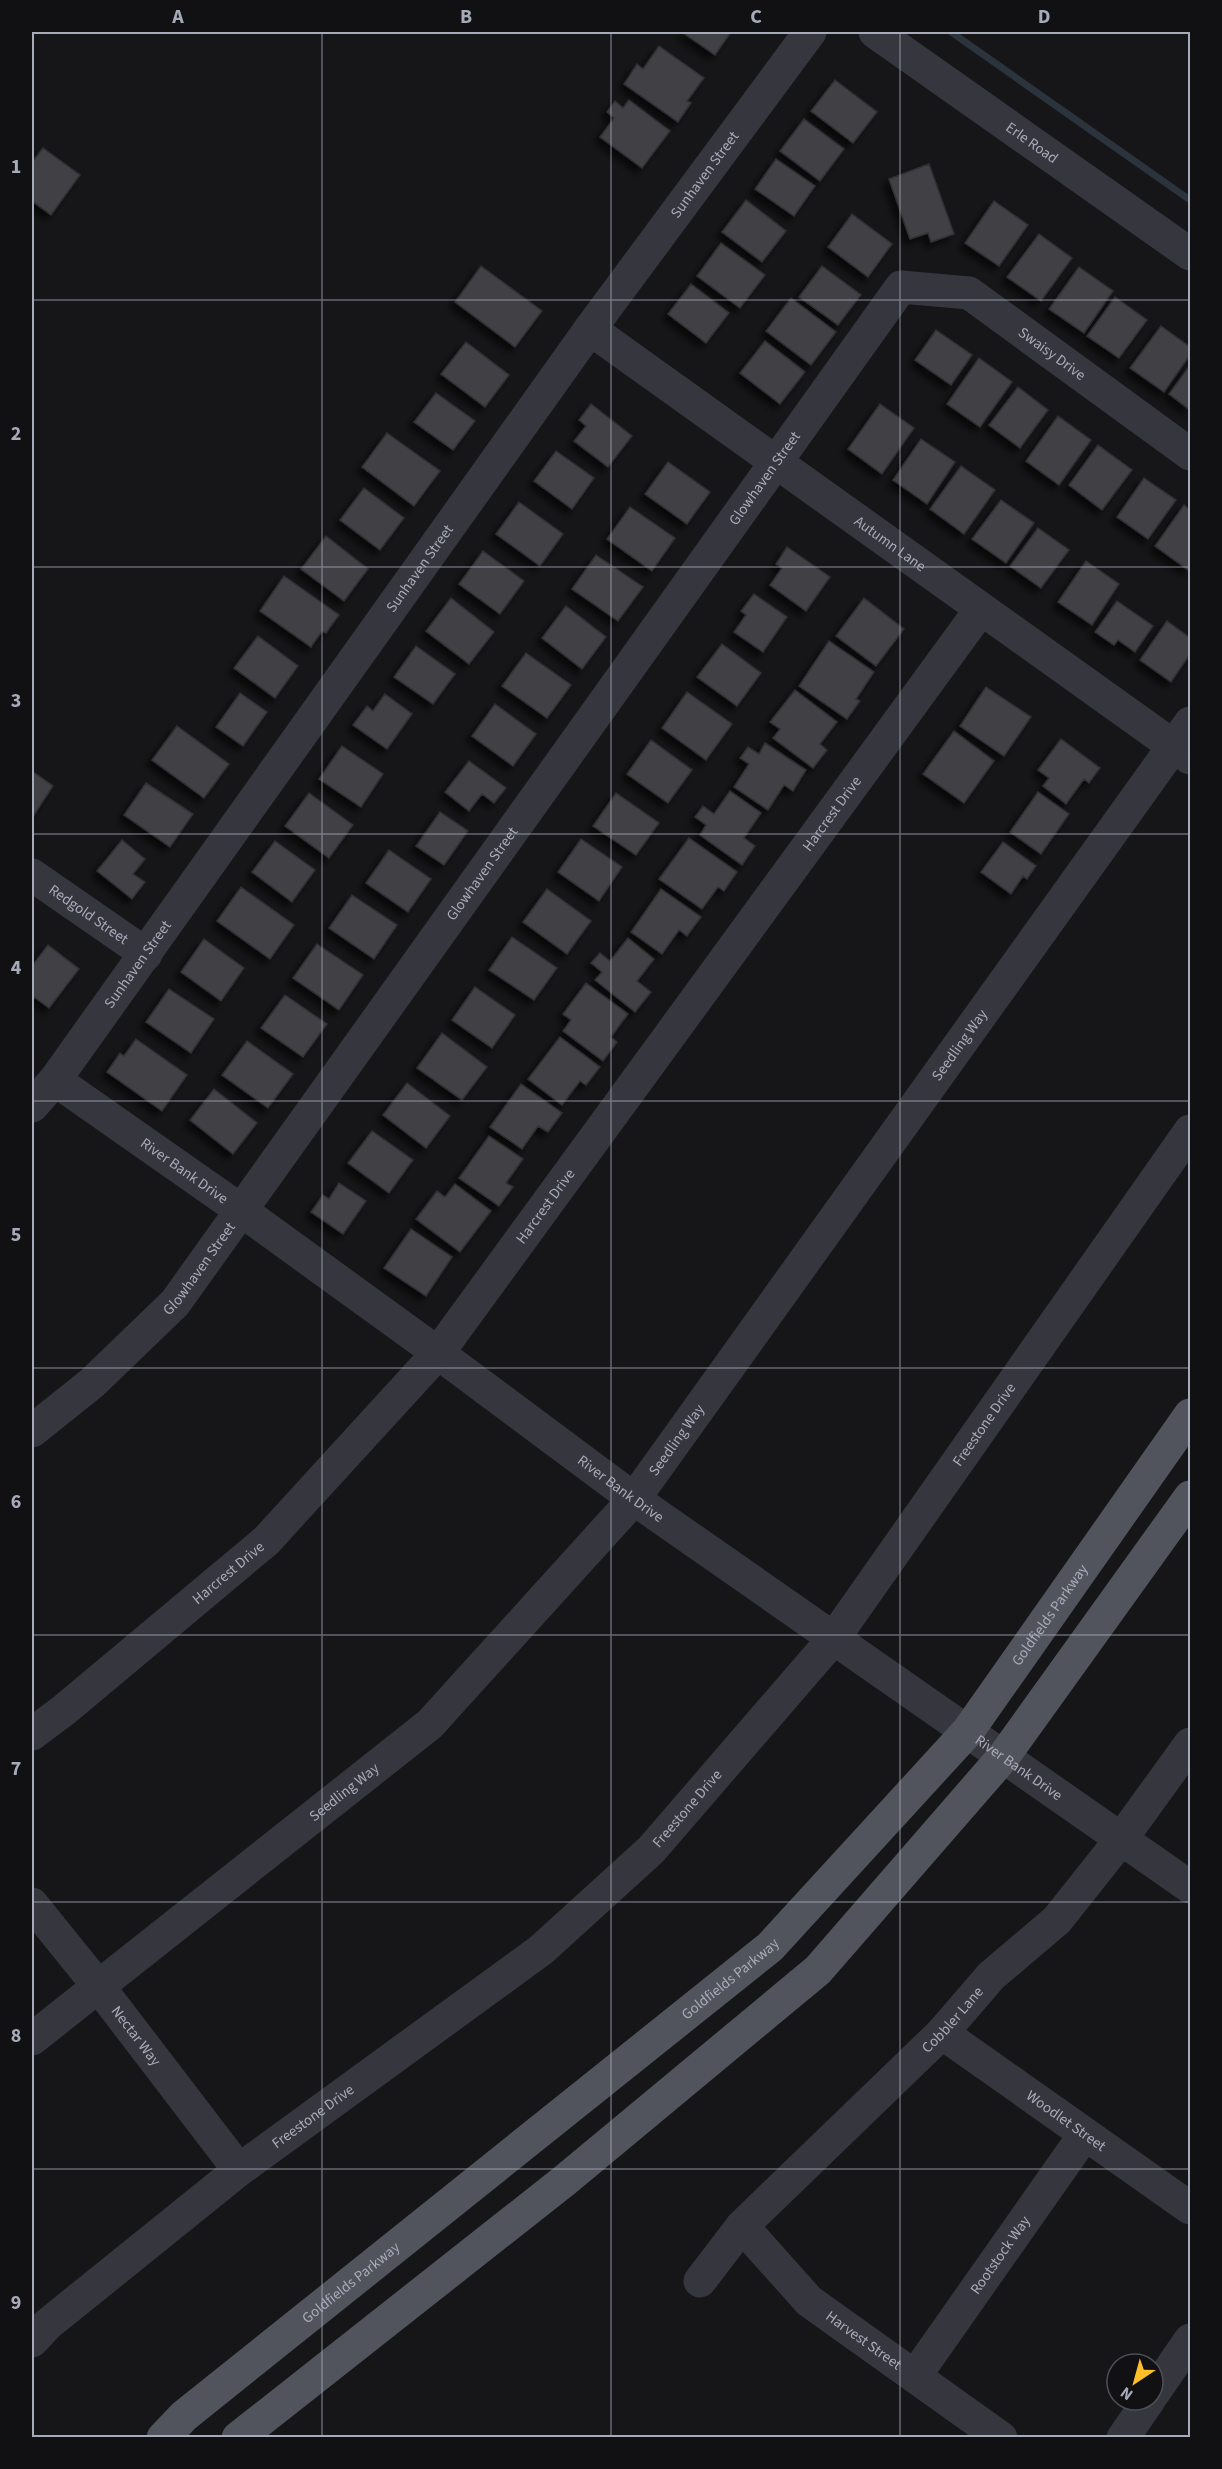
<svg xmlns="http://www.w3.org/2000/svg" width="1222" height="2469" viewBox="0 0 1222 2469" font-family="'Source Sans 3',sans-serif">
	<defs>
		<filter id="shadow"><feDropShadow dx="-5.5" dy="5.5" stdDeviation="3" flood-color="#0009"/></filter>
	</defs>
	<rect width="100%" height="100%" fill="#161618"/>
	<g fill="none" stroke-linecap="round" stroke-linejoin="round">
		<path stroke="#2b343d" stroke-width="7" d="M 951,32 L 1190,200"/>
	</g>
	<path fill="#404045" stroke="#303034" stroke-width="1.5" filter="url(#shadow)" d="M 684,32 L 731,32 L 715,55 L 683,33 Z
		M 659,46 L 704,78 L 687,101 L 691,103 L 678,122 L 624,84 L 637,64 L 643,69 Z
		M 835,80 L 877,112 L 853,143 L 811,111 Z
		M 629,100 L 670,131 L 642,168 L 600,137 L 614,118 L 607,112 L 615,101 L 623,108 Z
		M 804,119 L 844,149 L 820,181 L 780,151 Z
		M 43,148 L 80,175 L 51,215 L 32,201 L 32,159 L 33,161 Z
		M 776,159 L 815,186 L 794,216 L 755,189 Z
		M 929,164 L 954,234 L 931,242 L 928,233 L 910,239 L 889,179 Z
		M 746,200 L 786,231 L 762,262 L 722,232 Z
		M 994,201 L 1028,225 L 999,266 L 965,243 Z
		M 852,214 L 892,244 L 868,277 L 828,247 Z
		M 1039,234 L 1072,258 L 1041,301 L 1007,277 Z
		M 721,243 L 765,275 L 740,308 L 697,276 Z
		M 481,266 L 542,311 L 515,347 L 455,302 Z
		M 822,266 L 861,295 L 838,325 L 799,297 Z
		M 1079,267 L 1113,291 L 1084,333 L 1049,309 Z
		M 691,284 L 729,313 L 706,343 L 668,314 Z
		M 1115,297 L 1147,320 L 1119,358 L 1087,336 Z
		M 791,298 L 836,332 L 811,365 L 766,331 Z
		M 1161,326 L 1190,347 L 1190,355 L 1164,392 L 1130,368 Z
		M 936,330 L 972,355 L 951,385 L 915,360 Z
		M 765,341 L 805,372 L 780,404 L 740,373 Z
		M 466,342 L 509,375 L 485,407 L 441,374 Z
		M 979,358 L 1012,382 L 980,427 L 947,404 Z
		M 1190,365 L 1190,410 L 1169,394 Z
		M 1018,387 L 1048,410 L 1020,448 L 989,425 Z
		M 436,393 L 475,421 L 453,450 L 414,422 Z
		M 591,404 L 632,436 L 608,467 L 574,441 L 586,426 L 579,420 Z
		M 880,404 L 914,428 L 882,474 L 848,449 Z
		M 1058,416 L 1091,440 L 1059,485 L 1026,461 Z
		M 387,433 L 440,471 L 414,506 L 362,467 Z
		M 921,439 L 955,462 L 927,504 L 893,480 Z
		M 1098,445 L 1132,470 L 1102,510 L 1069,485 Z
		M 556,451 L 594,478 L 572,509 L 534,481 Z
		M 668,462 L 710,492 L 687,524 L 645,494 Z
		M 961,466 L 995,490 L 964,534 L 930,509 Z
		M 1144,478 L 1176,500 L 1148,539 L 1117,517 Z
		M 364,488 L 404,518 L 380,550 L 340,520 Z
		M 1001,500 L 1034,523 L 1006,563 L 972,539 Z
		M 519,502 L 563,534 L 540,566 L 496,534 Z
		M 1184,505 L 1190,510 L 1190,567 L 1188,570 L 1155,546 Z
		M 630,507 L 675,538 L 652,571 L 607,539 Z
		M 1038,528 L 1069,550 L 1041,588 L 1010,566 Z
		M 326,536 L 368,569 L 344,601 L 301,569 Z
		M 787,547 L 830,577 L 806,611 L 770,585 L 782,568 L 776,564 Z
		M 483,551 L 524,581 L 500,614 L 459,584 Z
		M 596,555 L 643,587 L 618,621 L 572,589 Z
		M 1086,561 L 1119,584 L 1092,625 L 1058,602 Z
		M 284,576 L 339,615 L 326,633 L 322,631 L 311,647 L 260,611 Z
		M 754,594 L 787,617 L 763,652 L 734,632 L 746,615 L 741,611 Z
		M 451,598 L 494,632 L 469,664 L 426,631 Z
		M 864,598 L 904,629 L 876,666 L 836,636 Z
		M 1117,601 L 1153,626 L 1135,652 L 1118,640 L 1114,645 L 1095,632 Z
		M 566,606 L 606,637 L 582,669 L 542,638 Z
		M 1167,621 L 1190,638 L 1190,654 L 1171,682 L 1140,660 Z
		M 258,636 L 298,666 L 275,698 L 234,668 Z
		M 829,641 L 874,672 L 856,699 L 860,701 L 847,719 L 799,686 Z
		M 722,644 L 761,673 L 737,706 L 697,677 Z
		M 416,646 L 455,674 L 433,704 L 394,677 Z
		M 526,653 L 571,685 L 547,718 L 502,686 Z
		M 986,687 L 1031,717 L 1004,756 L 960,726 Z
		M 795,690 L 837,722 L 820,744 L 827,750 L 813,768 L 773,738 L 780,729 L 770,722 Z
		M 687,692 L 732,724 L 706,760 L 662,728 Z
		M 240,693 L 267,712 L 243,746 L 216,727 Z
		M 385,694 L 412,714 L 387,749 L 353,725 L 367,706 L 373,711 Z
		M 495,704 L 536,734 L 513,766 L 472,736 Z
		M 177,726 L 229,764 L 204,798 L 152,760 Z
		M 954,731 L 994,761 L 964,803 L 923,774 Z
		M 1061,739 L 1100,768 L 1089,783 L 1084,779 L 1066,804 L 1043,786 L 1049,778 L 1038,770 Z
		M 651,740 L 692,770 L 668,803 L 627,774 Z
		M 765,743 L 806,770 L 793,791 L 784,785 L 768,810 L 734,787 L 749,764 L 740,758 L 748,747 L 759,754 Z
		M 342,746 L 383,774 L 361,807 L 319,779 Z
		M 469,761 L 506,788 L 494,803 L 482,794 L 469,811 L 445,792 Z
		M 32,771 L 53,786 L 32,818 Z
		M 146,783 L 193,814 L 170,847 L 124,815 Z
		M 730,791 L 761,813 L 744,838 L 755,846 L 742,865 L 700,835 L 706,825 L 695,817 L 703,806 L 714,814 Z
		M 1038,792 L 1069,814 L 1041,854 L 1010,832 Z
		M 309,793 L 353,825 L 329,858 L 285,826 Z
		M 616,793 L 659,823 L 636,855 L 593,826 Z
		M 440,812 L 468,831 L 444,865 L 416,846 Z
		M 689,838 L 737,872 L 724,891 L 718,887 L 702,909 L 659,879 Z
		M 581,839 L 622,867 L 599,901 L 558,872 Z
		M 122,840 L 145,859 L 133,874 L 145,882 L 132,899 L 97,871 Z
		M 275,841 L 315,870 L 292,902 L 252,872 Z
		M 1003,842 L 1036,866 L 1027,879 L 1023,876 L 1011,894 L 981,872 Z
		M 389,850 L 431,879 L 408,912 L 366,883 Z
		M 241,887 L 294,925 L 270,959 L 217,921 Z
		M 547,889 L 591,921 L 567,954 L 523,922 Z
		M 661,889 L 701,917 L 687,936 L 679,930 L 662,954 L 631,932 Z
		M 352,895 L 397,925 L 374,959 L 329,928 Z
		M 512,937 L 557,968 L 534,1000 L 489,970 Z
		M 628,938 L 654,959 L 637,981 L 651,992 L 635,1012 L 595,980 L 602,972 L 591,963 L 600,953 L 610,961 Z
		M 204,939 L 244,968 L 221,1001 L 181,972 Z
		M 317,944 L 363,975 L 339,1010 L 293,978 Z
		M 48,945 L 79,969 L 49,1008 L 34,997 L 32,1000 L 32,966 Z
		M 586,983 L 628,1014 L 611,1037 L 617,1042 L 603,1061 L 563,1031 L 571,1020 L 563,1014 Z
		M 475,987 L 515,1015 L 492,1048 L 452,1020 Z
		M 169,989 L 214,1019 L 191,1053 L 146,1022 Z
		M 285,995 L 327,1024 L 303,1057 L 261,1028 Z
		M 442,1033 L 487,1067 L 462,1100 L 417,1068 Z
		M 560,1037 L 600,1067 L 586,1085 L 580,1081 L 562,1105 L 528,1079 Z
		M 136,1039 L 187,1075 L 162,1111 L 107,1072 L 120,1053 L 124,1056 Z
		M 247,1041 L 293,1074 L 268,1108 L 222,1075 Z
		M 407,1083 L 450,1116 L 426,1148 L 383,1115 Z
		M 521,1084 L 562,1113 L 548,1132 L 538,1126 L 522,1149 L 490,1127 Z
		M 214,1089 L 257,1123 L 233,1154 L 190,1120 Z
		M 372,1131 L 413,1160 L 389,1193 L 348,1163 Z
		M 489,1136 L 523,1159 L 506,1183 L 513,1187 L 499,1206 L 459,1178 Z
		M 339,1183 L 366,1201 L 343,1234 L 311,1212 L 323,1195 L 329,1199 Z
		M 455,1184 L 491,1211 L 460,1252 L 416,1219 L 437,1191 L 445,1197 Z
		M 411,1229 L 452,1257 L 426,1296 L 384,1268 Z"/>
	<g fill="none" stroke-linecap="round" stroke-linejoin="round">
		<g stroke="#36373e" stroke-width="33">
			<path id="s1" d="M 875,32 L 1190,254"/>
			<path id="s2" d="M 590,329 L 1190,758"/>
			<path id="s3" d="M 32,875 L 146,954"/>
			<path id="s4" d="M 55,1080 L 242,1211 L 438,1353 L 634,1499 L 1190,1887"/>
			<path id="s5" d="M 32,1106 L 55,1080 L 590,329 L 810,32"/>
			<path id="s6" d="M 32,1431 L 92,1383 L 175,1303 L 901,287 L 969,293 L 1190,454"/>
			<path id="s7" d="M 32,1734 L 64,1710 L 266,1541 L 438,1353 L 981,609"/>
			<path id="s8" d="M 32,1904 L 99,1987 L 239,2170"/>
			<path id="s9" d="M 942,2033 L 1190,2208"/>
			<path id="s10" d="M 32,2039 L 430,1724 L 634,1499 L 1190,723"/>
			<path id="s11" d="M 742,2226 L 809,2301 L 1001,2438"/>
			<path id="s12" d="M 700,2281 L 742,2226 L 942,2033 L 991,1976 L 1057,1920 L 1122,1838 L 1190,1744"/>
			<path id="s13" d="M 32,2341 L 48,2324 L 239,2170 L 541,1950 L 651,1850 L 834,1638 L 1190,1131"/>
			<path id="s14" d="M 915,2376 L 1085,2134"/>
			<path d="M 1153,2394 L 1190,2340"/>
			<path d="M 1123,2438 L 1149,2400"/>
		</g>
		<g stroke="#52545d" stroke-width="33">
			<path id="s15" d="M 163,2438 L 184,2416 L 770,1947 L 968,1731 L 1190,1415"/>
			<path d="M 238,2438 L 564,2181 L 818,1970 L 1004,1756 L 1190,1497"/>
		</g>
	</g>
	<path fill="none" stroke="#a7abb9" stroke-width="1.5" stroke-opacity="0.55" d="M 322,32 L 322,2438M 611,32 L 611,2438M 900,32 L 900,2438M 32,300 L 1190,300M 32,567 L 1190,567M 32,834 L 1190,834M 32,1101 L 1190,1101M 32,1368 L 1190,1368M 32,1635 L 1190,1635M 32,1902 L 1190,1902M 32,2169 L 1190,2169"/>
	<g text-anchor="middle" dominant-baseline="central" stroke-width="4.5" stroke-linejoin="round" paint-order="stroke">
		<g font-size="15" fill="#a7abb9" stroke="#111113">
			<text stroke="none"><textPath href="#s1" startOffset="192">Erle Road</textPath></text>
			<text stroke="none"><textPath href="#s5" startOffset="1149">Sunhaven Street</textPath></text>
			<text stroke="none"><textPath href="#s6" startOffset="1612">Swaisy Drive</textPath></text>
			<text stroke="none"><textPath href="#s6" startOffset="1206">Glowhaven Street</textPath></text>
			<text stroke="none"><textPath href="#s2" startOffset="369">Autumn Lane</textPath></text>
			<text stroke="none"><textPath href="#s5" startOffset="663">Sunhaven Street</textPath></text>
			<text stroke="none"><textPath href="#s7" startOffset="1226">Harcrest Drive</textPath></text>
			<text stroke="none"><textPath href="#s6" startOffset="720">Glowhaven Street</textPath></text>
			<text stroke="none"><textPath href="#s3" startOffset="69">Redgold Street</textPath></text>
			<text stroke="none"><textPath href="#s5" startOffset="177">Sunhaven Street</textPath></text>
			<text stroke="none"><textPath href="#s10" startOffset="1370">Seedling Way</textPath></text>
			<text stroke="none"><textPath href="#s4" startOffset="158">River Bank Drive</textPath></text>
			<text stroke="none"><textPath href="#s7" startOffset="740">Harcrest Drive</textPath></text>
			<text stroke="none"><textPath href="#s6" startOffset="234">Glowhaven Street</textPath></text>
			<text stroke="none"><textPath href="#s13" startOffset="1332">Freestone Drive</textPath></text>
			<text stroke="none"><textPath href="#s10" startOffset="884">Seedling Way</textPath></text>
			<text stroke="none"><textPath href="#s4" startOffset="698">River Bank Drive</textPath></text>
			<text stroke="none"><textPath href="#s7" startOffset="254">Harcrest Drive</textPath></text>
			<text stroke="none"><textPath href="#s15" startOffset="1216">Goldfields Parkway</textPath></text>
			<text stroke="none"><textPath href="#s4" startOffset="1184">River Bank Drive</textPath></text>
			<text stroke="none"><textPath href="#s10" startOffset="398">Seedling Way</textPath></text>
			<text stroke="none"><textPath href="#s13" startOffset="846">Freestone Drive</textPath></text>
			<text stroke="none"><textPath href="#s15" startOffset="730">Goldfields Parkway</textPath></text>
			<text stroke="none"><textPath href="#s12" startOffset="364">Cobbler Lane</textPath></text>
			<text stroke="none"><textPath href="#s8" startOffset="168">Nectar Way</textPath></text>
			<text stroke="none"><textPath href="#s13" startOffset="360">Freestone Drive</textPath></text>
			<text stroke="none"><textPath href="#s9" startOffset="152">Woodlet Street</textPath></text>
			<text stroke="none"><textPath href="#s14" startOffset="148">Rootstock Way</textPath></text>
			<text stroke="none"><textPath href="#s15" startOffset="244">Goldfields Parkway</textPath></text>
			<text stroke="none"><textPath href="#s11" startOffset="168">Harvest Street</textPath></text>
		</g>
	</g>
	<rect width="1222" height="2469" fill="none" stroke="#111113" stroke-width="66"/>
	<g transform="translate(1135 2382) rotate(216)"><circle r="28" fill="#111113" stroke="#4d4f55" stroke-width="1.5"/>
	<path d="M0-4.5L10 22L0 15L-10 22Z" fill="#ffc027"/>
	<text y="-9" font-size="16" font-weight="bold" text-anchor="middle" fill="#a7abb9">N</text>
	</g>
	<rect x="33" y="33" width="1156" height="2403" fill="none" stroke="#a7abb9" stroke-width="2"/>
	<g font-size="20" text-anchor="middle" font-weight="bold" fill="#a7abb9">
		<text x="178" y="23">A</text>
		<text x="466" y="23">B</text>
		<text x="756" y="23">C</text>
		<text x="1044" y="23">D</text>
		<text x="16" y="173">1</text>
		<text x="16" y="440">2</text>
		<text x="16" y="707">3</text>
		<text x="16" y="974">4</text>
		<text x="16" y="1241">5</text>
		<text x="16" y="1508">6</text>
		<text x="16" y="1775">7</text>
		<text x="16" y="2042">8</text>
		<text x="16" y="2309">9</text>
	</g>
</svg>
